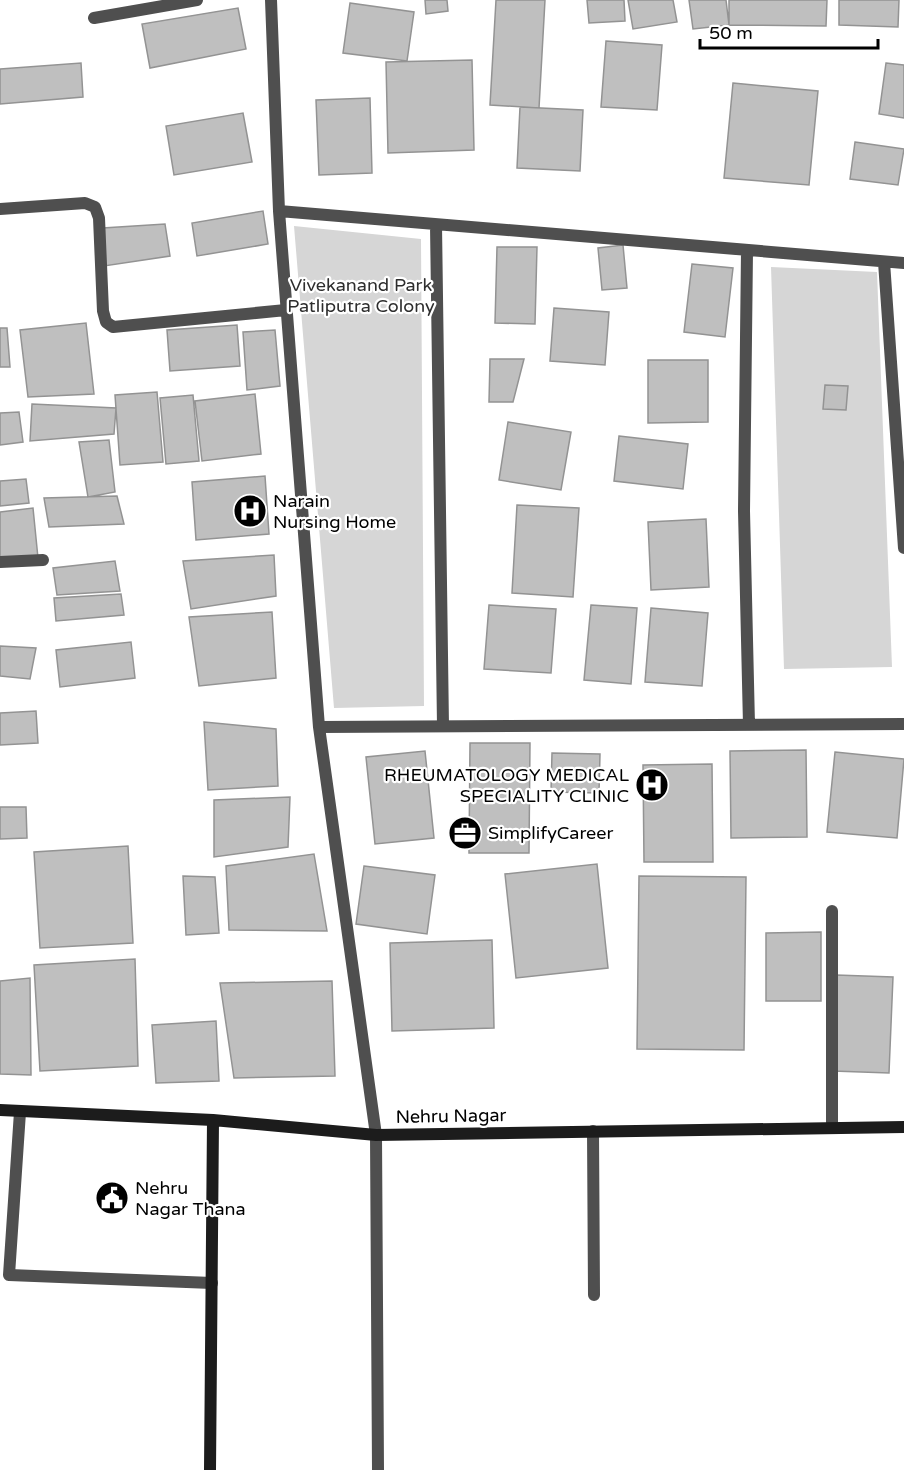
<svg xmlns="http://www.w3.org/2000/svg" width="904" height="1470" viewBox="0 0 904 1470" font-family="'Varela Round',sans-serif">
	<rect width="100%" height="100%" fill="#fff"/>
	<path fill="#d6d6d6" d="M 294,226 L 421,239 L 424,706 L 334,708 Z
		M 771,267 L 877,272 L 892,667 L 784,669 Z"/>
	<path fill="#bfbfbf" stroke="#939393" stroke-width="1.5" d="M 425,0 L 447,0 L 448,11 L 426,14 Z
		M 496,0 L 545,0 L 539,108 L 490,105 Z
		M 587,0 L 624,0 L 625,21 L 589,23 Z
		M 628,0 L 673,0 L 677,22 L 633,29 Z
		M 689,0 L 726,0 L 729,25 L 693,29 Z
		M 729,0 L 827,0 L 826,26 L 729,25 Z
		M 839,0 L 899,0 L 898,27 L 839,25 Z
		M 350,3 L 414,12 L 407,61 L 343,53 Z
		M 238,8 L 246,49 L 150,68 L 142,24 Z
		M 606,41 L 662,45 L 657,110 L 601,107 Z
		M 472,60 L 474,150 L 388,153 L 386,62 Z
		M 81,63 L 83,97 L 0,104 L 0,69 Z
		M 886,63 L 904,65 L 904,118 L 879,114 Z
		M 733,83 L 818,91 L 809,185 L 724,178 Z
		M 370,98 L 372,173 L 319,175 L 316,100 Z
		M 520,107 L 583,110 L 580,171 L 517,168 Z
		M 243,113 L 252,162 L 174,175 L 166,126 Z
		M 855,142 L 904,149 L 898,185 L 850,179 Z
		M 263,211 L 268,244 L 197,256 L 192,223 Z
		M 165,224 L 170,256 L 104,266 L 103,228 Z
		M 623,245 L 627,288 L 602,290 L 598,248 Z
		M 497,247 L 537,247 L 535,324 L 495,323 Z
		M 692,264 L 733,268 L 725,337 L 684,332 Z
		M 554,308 L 609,312 L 605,365 L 550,361 Z
		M 86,323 L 94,394 L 28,397 L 20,330 Z
		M 237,325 L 240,366 L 170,371 L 167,330 Z
		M 0,328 L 7,328 L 10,367 L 0,367 Z
		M 275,330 L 280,386 L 247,390 L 243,332 Z
		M 490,359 L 524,359 L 513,402 L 489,402 Z
		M 648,360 L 708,360 L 708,422 L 648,423 Z
		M 825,385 L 848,386 L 846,410 L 823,409 Z
		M 157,392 L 163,462 L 120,465 L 115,395 Z
		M 255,394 L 261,454 L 202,461 L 195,401 Z
		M 193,395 L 199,461 L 166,464 L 160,398 Z
		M 32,404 L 116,408 L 114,434 L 30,441 Z
		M 19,412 L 23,442 L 0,445 L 0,413 Z
		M 508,422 L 571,432 L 561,490 L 499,480 Z
		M 619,436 L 688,444 L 683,489 L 614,481 Z
		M 109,440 L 115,492 L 88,497 L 79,442 Z
		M 265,476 L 269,534 L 196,540 L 192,482 Z
		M 26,479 L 29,503 L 0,506 L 0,481 Z
		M 117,496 L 124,524 L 49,527 L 44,498 Z
		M 517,505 L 579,508 L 573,597 L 512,593 Z
		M 33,508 L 38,558 L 0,560 L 0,512 Z
		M 706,519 L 709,587 L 651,590 L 648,522 Z
		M 274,555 L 276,596 L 191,609 L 183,561 Z
		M 115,561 L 120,591 L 57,595 L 53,568 Z
		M 121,594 L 124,615 L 56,621 L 54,598 Z
		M 489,605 L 556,609 L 551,673 L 484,669 Z
		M 591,605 L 637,608 L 631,684 L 584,680 Z
		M 651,608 L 708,613 L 702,686 L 645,682 Z
		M 272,612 L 276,678 L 199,686 L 189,617 Z
		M 131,642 L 135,678 L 60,687 L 56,650 Z
		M 0,646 L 36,648 L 30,679 L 0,676 Z
		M 36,711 L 38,743 L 0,745 L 0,713 Z
		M 204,722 L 276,729 L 278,786 L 208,790 Z
		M 470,743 L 530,743 L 529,853 L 469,853 Z
		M 806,750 L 807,837 L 731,838 L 730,751 Z
		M 425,751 L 434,838 L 375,844 L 366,757 Z
		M 835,752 L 904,759 L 897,838 L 827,832 Z
		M 552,753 L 600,754 L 599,793 L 551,792 Z
		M 712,764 L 713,862 L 644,862 L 643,765 Z
		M 290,797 L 288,847 L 214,857 L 214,800 Z
		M 0,807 L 26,807 L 27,838 L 0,839 Z
		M 128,846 L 133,943 L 40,948 L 34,852 Z
		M 314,854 L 327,931 L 229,930 L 226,866 Z
		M 597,864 L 608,968 L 516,978 L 505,874 Z
		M 364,866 L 435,875 L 427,934 L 356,924 Z
		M 183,876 L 215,877 L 219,933 L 186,935 Z
		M 639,876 L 746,877 L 744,1050 L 637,1049 Z
		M 821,932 L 821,1001 L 766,1001 L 766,933 Z
		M 492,940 L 494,1028 L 392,1031 L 390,943 Z
		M 135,959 L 138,1066 L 40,1071 L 34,965 Z
		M 836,975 L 893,977 L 889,1073 L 833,1071 Z
		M 30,978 L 31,1075 L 0,1074 L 0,981 Z
		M 332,981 L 335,1076 L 234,1078 L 220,983 Z
		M 216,1021 L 219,1081 L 156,1083 L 152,1025 Z"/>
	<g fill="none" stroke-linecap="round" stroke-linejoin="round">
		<path stroke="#4f4f4f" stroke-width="12" d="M 832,1128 L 832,911"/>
		<path stroke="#4f4f4f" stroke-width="12" d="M 271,0 L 279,211 L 319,727 L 376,1135 L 378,1470
			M 94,18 L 197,0
			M 0,209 L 85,203 L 95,207 L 99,218 L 103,311 L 106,322 L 113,327 L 286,310
			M 279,211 L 904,263
			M 436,225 L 443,726
			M 747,251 L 744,511 L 749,725
			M 884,262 L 904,548
			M 0,562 L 43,560
			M 319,727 L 904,724
			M 20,1112 L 9,1275 L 212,1283
			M 593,1131 L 594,1295"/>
		<path stroke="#1c1c1c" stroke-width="12" d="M 0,1110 L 213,1120 L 376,1135 L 904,1127
			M 210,1470 L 213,1120"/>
	</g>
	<defs>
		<symbol id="hospital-disc" viewBox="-11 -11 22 22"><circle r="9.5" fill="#000" stroke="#fff"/><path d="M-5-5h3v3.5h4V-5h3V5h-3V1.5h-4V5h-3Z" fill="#fff"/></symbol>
		<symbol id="office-disc" viewBox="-11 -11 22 22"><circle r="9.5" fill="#000" stroke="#fff"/><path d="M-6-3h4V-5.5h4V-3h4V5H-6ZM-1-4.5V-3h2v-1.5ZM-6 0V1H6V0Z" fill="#fff"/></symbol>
		<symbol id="civic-disc" viewBox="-11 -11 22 22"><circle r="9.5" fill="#000" stroke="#fff"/><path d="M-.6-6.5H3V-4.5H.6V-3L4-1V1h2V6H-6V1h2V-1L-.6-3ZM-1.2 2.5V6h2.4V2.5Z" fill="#fff"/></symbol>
	</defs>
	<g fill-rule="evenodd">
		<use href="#hospital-disc" x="231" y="492" width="38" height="38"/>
		<use href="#hospital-disc" x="633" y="766" width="38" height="38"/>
		<use href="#office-disc" x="446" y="814" width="38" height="38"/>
		<use href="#civic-disc" x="93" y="1179" width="38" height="38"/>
	</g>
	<g text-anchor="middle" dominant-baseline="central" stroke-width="4.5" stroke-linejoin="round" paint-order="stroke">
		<g font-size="18" fill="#2d2d2d" stroke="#fff">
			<text x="361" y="285">Vivekanand Park<tspan x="361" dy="21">Patliputra Colony</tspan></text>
		</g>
		<g font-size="18" fill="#000" stroke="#fff" text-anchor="start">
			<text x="273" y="501">Narain<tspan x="273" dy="21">Nursing Home</tspan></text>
			<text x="629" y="775" text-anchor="end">RHEUMATOLOGY MEDICAL<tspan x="629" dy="21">SPECIALITY CLINIC</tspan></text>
			<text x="488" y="833">SimplifyCareer</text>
			<text x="135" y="1188">Nehru<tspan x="135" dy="21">Nagar Thana</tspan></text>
		</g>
		<g font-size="18" fill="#000" stroke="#fff">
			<text transform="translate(451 1116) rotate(-1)">Nehru Nagar</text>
		</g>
	</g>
	<path d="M700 39v9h178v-9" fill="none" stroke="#000000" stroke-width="3"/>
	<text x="709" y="39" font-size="18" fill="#000000" stroke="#ffffff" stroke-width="4.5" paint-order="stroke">50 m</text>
</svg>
